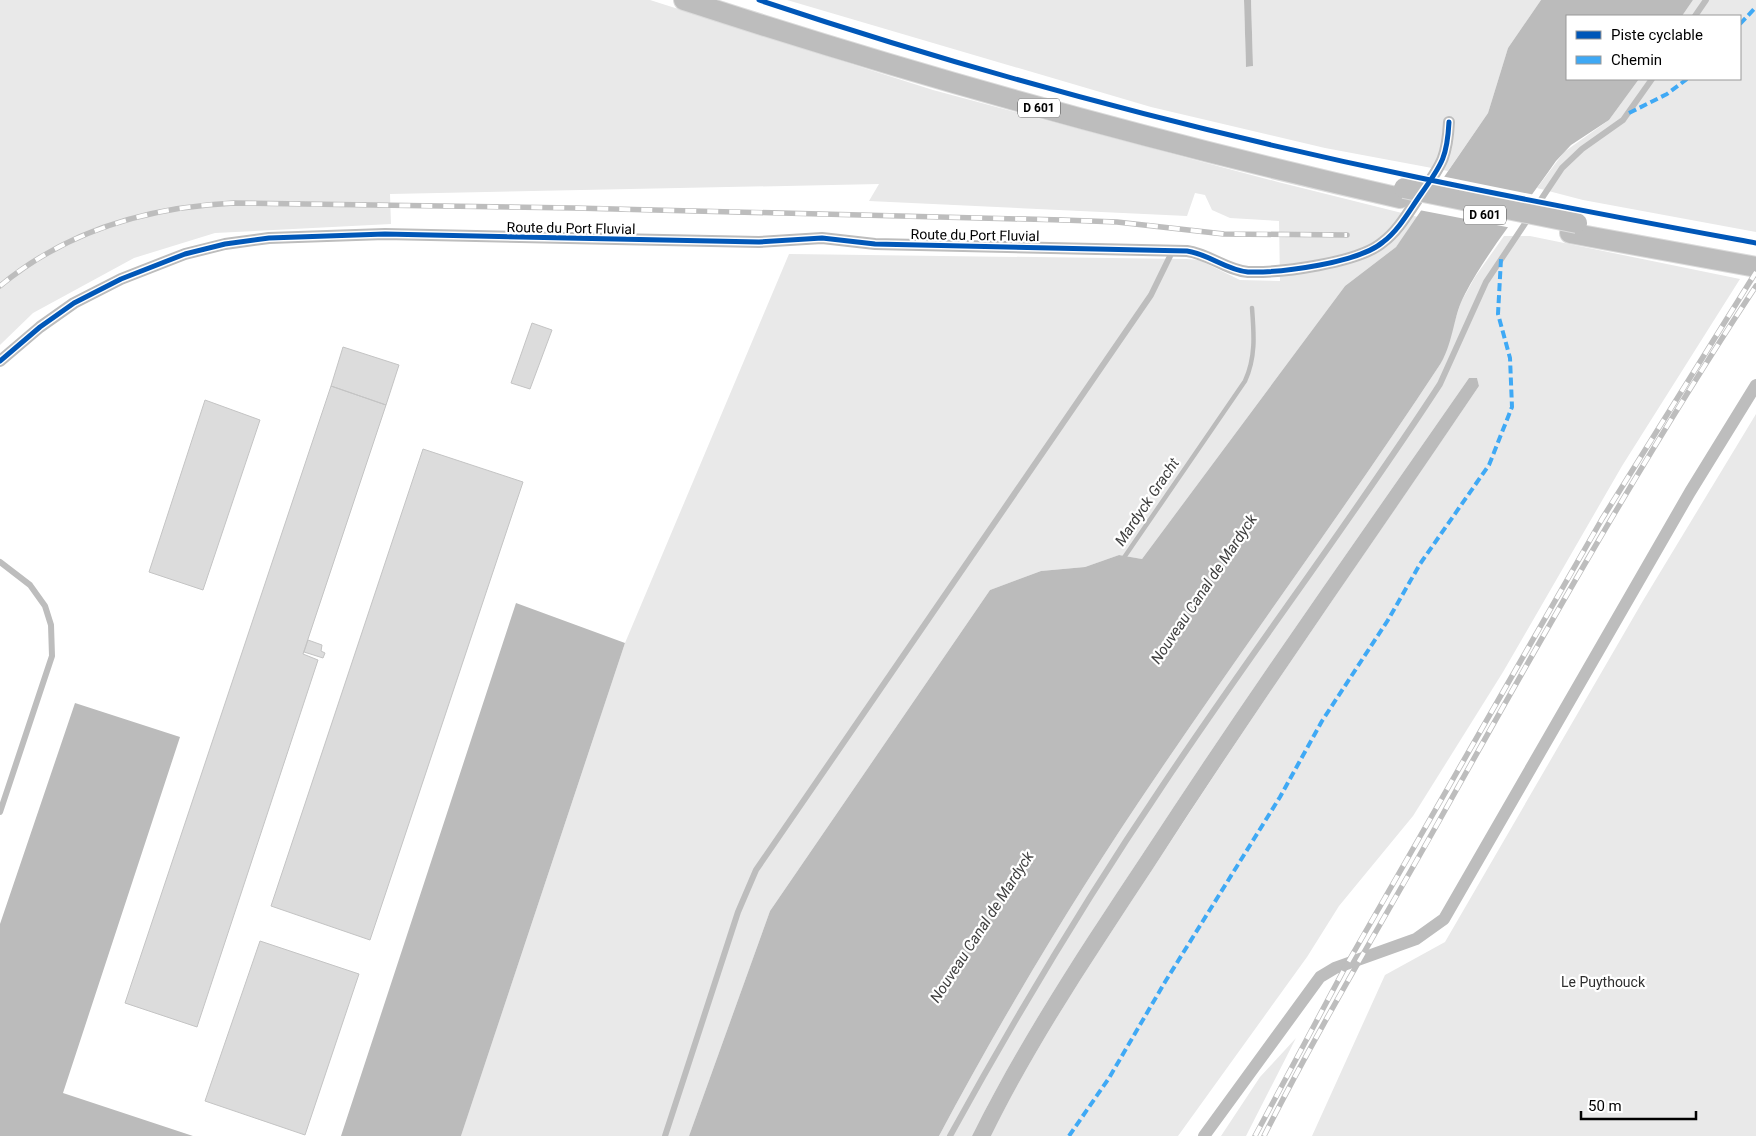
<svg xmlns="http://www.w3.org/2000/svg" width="1756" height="1136" viewBox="0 0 1756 1136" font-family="Roboto,sans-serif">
	<rect width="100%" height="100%" fill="#fff"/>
	<path fill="#e9e9e9" d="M 0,0 L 650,0 L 933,90 L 1278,182 L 1418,217 L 1396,247 L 1345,286 L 1142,559 L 1119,555 L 1085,567 L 1041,571 L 990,590 L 770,911 L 689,1136 L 461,1136 L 625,643 L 789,254 L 1186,259 L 1199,260 L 1240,280 L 1280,281 L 1279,221 L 1230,218 L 1212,210 L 1205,195 L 1195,193 L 1187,216 L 869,201 L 879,184 L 390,194 L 391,224 L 215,233 L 134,258 L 33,313 L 0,345 Z
		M 787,0 L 1244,0 L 1246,67 L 1253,66 L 1251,0 L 1541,0 L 1508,48 L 1488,113 L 1448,171 L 1325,148 L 1151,107 Z
		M 1693,0 L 1756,0 L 1756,232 L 1583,200 L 1537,188 L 1564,152 L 1609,120 L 1639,79 L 1740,79 L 1740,16 L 1682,16 Z
		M 1504,236 L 1530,236 L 1740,279 L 1622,466 L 1503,672 L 1413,816 L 1339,906 L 1307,957 L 1178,1136 L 991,1136 C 1037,1042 1097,954 1154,867 C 1259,705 1370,546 1479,386 L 1477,378 L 1469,378 C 1360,535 1249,691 1144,852 C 1083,944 1021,1037 972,1136 L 939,1136 C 1005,1012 1078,891 1157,775 C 1250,637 1350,502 1441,363 L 1461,302 L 1475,277 Z
		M 1756,414 L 1756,1136 L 1312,1136 L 1385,975 L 1445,942 L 1644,599 Z
		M 1296,1038 L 1246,1136 L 1221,1136 L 1260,1077 Z"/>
	<path fill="#bbb" d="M 1244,0 L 1251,0 L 1253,66 L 1246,67 Z
		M 1541,0 L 1693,0 L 1682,16 L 1567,16 L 1567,79 L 1639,79 L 1609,120 L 1571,145 L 1556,161 C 1527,203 1488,250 1465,294 C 1453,316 1454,340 1441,363 C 1350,502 1250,637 1157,775 C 1078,891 1005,1012 939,1136 L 689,1136 L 770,911 L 990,590 L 1041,571 L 1085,567 L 1119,555 L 1142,559 L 1345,286 L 1396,247 L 1488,113 L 1508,48 Z
		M 1469,378 L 1477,378 L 1479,386 C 1371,546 1259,704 1154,867 C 1097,954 1037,1042 991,1136 L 972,1136 C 1021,1037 1083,944 1144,852 C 1249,691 1360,535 1469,378 Z
		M 516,603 L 625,643 L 461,1136 L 341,1136 Z
		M 75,703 L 180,737 L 63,1093 L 193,1136 L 0,1136 L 0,924 Z"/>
	<path fill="#fff" d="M 1441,176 L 1535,195 L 1512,228 L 1419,210 Z"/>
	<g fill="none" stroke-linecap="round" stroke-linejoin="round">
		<path stroke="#bbb" stroke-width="4.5" d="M 1123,559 L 1245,381 C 1256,357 1254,334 1252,308"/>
	</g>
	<path fill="#dcdcdc" stroke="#c4c4c4" d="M 532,323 L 552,330 L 530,389 L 511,383 Z
		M 343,347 L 399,365 L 386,405 L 331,386 Z
		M 331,386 L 386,405 L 303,654 L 318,660 L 197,1027 L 125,1003 Z
		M 205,400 L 260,420 L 203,590 L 149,572 Z
		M 423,449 L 523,482 L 370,940 L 271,906 Z
		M 308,640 L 322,645 L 321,651 L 325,653 L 323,658 L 304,652 Z
		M 260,941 L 359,974 L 305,1135 L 205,1101 Z"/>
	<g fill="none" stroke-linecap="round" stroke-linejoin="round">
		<defs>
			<path id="primary" d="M 684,0 C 920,77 1158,143 1400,198
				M 1570,233 L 1756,267"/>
		</defs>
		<use href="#primary" stroke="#dbdbdb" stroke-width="22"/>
		<path stroke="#bdbdbd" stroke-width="6" d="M 1695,16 L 1706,0
			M 0,562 L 30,585 L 45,606 L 51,625 L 52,656 L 0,812
			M 665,1136 L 738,912 L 756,870 L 1151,295 L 1173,250
			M 950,1136 C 1016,1016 1086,899 1163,785 C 1253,650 1351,521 1440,384 L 1486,282 L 1562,168 L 1582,149 L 1623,120 L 1652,79"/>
		<path stroke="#bdbdbd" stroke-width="12" d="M 0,361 L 40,327 L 74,303 L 121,279 L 185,254 L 225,244 L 269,238 L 385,234 L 759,242 L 822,238 L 875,244 L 1187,251 C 1209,254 1226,270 1248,272 C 1280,273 1359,263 1383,242 C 1399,230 1409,211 1421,194 C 1441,165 1447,159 1449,122
			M 1204,1136 L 1320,977 L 1335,968 L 1416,939 L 1444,919 L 1690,492 L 1756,385"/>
		<use href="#primary" stroke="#bdbdbd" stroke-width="20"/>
		<defs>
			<path id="rail" d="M 0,286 C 66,231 149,207 234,203 L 574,208 L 1063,220 L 1117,222 L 1224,234 L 1347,235
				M 1255,1136 L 1347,964 L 1602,519 L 1756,272
				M 1264,1136 C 1318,1029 1380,926 1439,821 C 1540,640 1642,459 1756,286"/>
		</defs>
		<use href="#rail" stroke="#bdbdbd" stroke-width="5.5"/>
		<use href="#rail" stroke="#fff" stroke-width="4" stroke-dasharray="11" stroke-linecap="butt"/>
		<defs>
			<path id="primary-bridge" d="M 1404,188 L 1577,223"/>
		</defs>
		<use href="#primary-bridge" stroke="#dbdbdb" stroke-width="22" stroke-linecap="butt"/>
		<use href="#primary-bridge" stroke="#bdbdbd" stroke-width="20"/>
		<path stroke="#3fa9f5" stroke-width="4" stroke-dasharray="8 4" stroke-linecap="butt" d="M 1740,24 L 1756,7
			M 1629,113 L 1667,94 L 1687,79
			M 1069,1136 L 1109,1078 L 1165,982 L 1280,797 L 1322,721 L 1388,620 L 1420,564 L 1489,465 L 1512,407 L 1510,358 L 1498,314 L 1501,259"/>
		<defs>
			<path id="cycleway" d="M 759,0 C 974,72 1195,131 1416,177 C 1529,201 1643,222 1756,243
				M 0,361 L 40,327 L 74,303 L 121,279 L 185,254 L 225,244 L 269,238 L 385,234 L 759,242 L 822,238 L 875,244 L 1187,251 C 1209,254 1226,270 1248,272 C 1280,273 1359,263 1383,242 C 1399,230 1409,211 1421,194 C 1441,165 1447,159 1449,122"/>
		</defs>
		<use href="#cycleway" stroke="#fff" stroke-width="8"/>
		<use href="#cycleway" stroke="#0057b8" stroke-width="5"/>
	</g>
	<g text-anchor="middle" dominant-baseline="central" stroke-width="4.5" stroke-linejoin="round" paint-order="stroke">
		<g fill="#fff" stroke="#4c4c4c" stroke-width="1">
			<rect x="1018" y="98.5" width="42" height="19" rx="4"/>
			<rect x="1464" y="205.5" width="42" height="19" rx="4"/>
		</g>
		<g font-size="12" font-weight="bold" fill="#000">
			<text x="1039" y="108">D 601</text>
			<text x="1485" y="215">D 601</text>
		</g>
		<g font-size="14" fill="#000" stroke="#fff">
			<text transform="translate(571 228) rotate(1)">Route du Port Fluvial</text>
			<text transform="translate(975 235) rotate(1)">Route du Port Fluvial</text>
		</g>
		<g font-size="14" fill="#2e2e2e" stroke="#fff">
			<text x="1603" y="982">Le Puythouck</text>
		</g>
		<g font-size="15" font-style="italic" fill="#3f3f3f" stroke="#fff">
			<text transform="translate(1147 502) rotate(-56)">Mardyck Gracht</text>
			<text transform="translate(1204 589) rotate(-56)">Nouveau Canal de Mardyck</text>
			<text transform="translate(982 927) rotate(-57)">Nouveau Canal de Mardyck</text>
		</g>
	</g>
	<rect x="1566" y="15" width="175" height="65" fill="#ffffff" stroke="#999999"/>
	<rect x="1576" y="31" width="25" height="8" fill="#0057b8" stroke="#999999"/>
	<text x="1611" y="40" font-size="15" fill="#000000">Piste cyclable</text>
	<rect x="1576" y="56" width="25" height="8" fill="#3fa9f5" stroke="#999999"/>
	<text x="1611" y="65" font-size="15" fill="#000000">Chemin</text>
	<path d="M1581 1111v8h115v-8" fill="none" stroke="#000000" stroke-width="2.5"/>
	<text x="1588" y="1111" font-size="15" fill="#000000" stroke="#ffffff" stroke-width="4" paint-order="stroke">50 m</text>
</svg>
